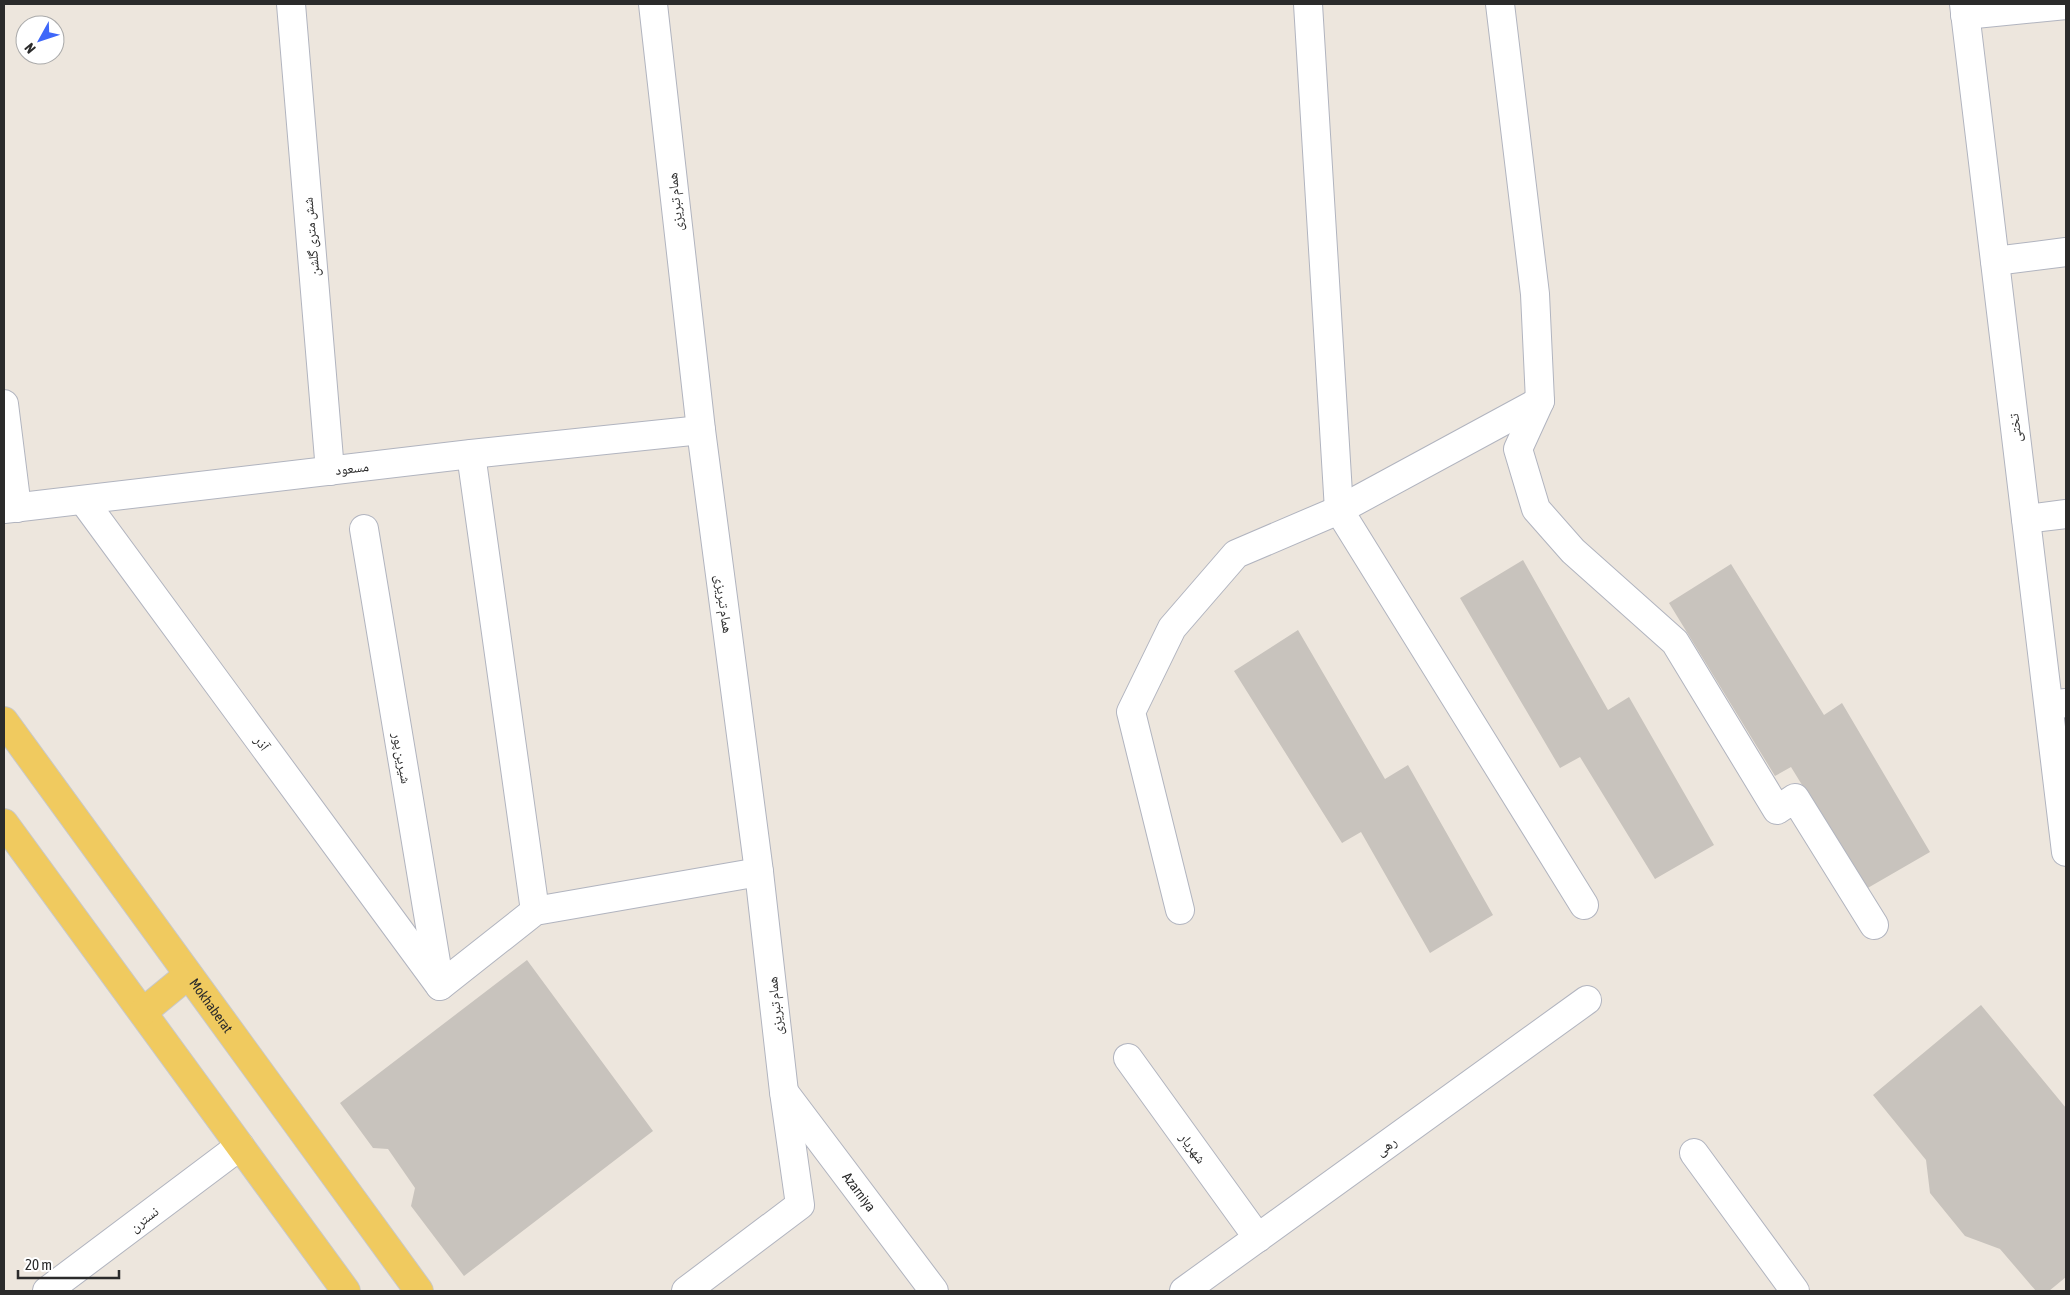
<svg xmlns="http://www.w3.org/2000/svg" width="2070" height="1295" viewBox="0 0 2070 1295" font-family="'Asap Condensed','Noto Naskh Arabic',sans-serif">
	<rect width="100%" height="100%" fill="#ede6dd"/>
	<path fill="#c8c3bd" d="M 1523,560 L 1608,710 L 1629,697 L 1714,845 L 1655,879 L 1580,757 L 1560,768 L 1460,598 Z
		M 1731,564 L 1824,715 L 1842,703 L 1930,852 L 1866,889 L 1791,767 L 1775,776 L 1669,603 Z
		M 1298,630 L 1385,779 L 1408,765 L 1493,915 L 1430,953 L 1361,832 L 1342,843 L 1234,671 Z
		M 527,960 L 653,1131 L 464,1276 L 411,1206 L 415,1188 L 388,1149 L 373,1148 L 340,1103 Z
		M 1981,1005 L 2066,1108 L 2066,1277 L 2049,1291 L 2036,1291 L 2000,1249 L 1965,1236 L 1930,1193 L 1926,1160 L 1873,1095 Z"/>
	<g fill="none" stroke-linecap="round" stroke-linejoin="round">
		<defs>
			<g id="minor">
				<path d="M 291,4 L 330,471"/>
				<path d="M 1308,4 L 1339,510 L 1584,905"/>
				<path d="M 1500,4 L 1535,294 L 1540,401 L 1518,449 L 1536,509 L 1573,551 L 1675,642 L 1777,810 L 1795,798 L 1874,925"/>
				<path d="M 1965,15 L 2066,5"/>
				<path d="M 1995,261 L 2066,252"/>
				<path d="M 4,404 L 17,508"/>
				<path d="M 471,454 L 535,911"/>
				<path d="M 83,500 L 440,986"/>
				<path d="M 4,509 L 471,454 L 701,430"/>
				<path d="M 2026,519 L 2066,514"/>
				<path d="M 364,529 L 439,980"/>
				<path d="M 2049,705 L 2066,703"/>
				<path d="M 1180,910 L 1131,712 L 1172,628 L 1236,554 L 1339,510 L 1540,401"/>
				<path d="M 440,986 L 535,911 L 759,872"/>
				<path d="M 1128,1058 L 1258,1238"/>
				<path id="s1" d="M 784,1092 L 934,1291"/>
				<path d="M 1694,1153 L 1795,1291"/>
				<path d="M 47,1291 L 240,1146"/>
				<path d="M 1184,1291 L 1587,1000"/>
			</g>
			<path id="tertiary" d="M 653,4 L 701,430 L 759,872 L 784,1092 L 800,1205 L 686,1291
				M 1964,4 L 2066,852"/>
			<g id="primary">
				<path id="s2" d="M 4,721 L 419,1291"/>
				<path d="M 4,823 L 346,1291"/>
				<path d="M 143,1012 L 188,975"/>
			</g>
		</defs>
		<use href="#minor" stroke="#b1b4bf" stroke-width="30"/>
		<use href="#tertiary" stroke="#b1b4bf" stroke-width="30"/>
		<use href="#primary" stroke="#c8c8c8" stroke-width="30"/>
		<use href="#minor" stroke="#fff" stroke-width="28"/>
		<use href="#tertiary" stroke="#fff" stroke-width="28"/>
		<use href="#primary" stroke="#f0ca5f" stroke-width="28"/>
	</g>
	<g text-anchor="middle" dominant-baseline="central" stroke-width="4" stroke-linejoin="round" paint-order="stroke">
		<g font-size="14" fill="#2b2b2b" stroke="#fff">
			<text transform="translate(675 202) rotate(-96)">همام تبریزی</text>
			<text transform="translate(311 237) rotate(-95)">شش متری گلشن</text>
			<text transform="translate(2015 428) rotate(-97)">تختی</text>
			<text transform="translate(352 468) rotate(-7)">مسعود</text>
			<text transform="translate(724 604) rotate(82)">همام تبریزی</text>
			<text transform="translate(262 743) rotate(54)">آذر</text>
			<text transform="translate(402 758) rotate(80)">شیرین پور</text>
			<text transform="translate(775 1006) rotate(-96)">همام تبریزی</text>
			<text stroke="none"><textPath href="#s2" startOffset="352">Mokhaberat</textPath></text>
			<text transform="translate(1386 1146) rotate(-36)">رهی</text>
			<text transform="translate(1193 1148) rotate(54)">شهریار</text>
			<text stroke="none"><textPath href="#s1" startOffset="125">Azarniya</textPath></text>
			<text transform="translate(144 1219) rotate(-37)">نسترن</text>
		</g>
	</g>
	<rect width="2070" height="1295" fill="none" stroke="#2b2b2b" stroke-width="10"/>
	<g transform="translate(40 40) rotate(230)"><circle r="24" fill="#ffffff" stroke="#aaaaaa"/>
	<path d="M0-4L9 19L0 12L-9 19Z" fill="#3e67f9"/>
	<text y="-8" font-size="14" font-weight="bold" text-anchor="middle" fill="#2b2b2b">N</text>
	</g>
	<path d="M18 1270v8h101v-8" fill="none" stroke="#2b2b2b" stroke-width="2.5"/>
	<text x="25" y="1270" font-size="15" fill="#2b2b2b" stroke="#ffffff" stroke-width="4" paint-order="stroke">20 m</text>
</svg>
